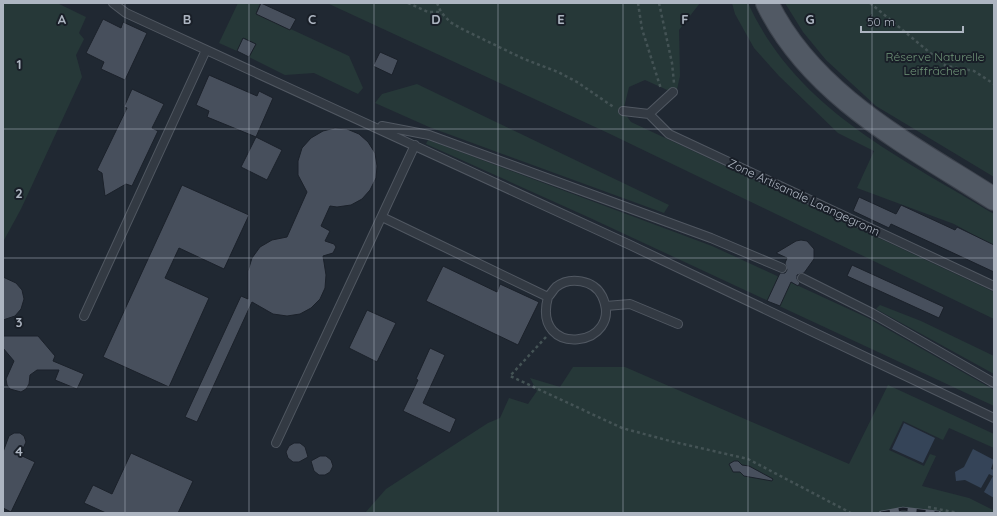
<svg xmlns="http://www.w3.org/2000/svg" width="997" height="516" viewBox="0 0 997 516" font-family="Quicksand,sans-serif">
	<rect width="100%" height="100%" fill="#202832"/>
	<path fill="#263838" d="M 3,3 L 57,3 L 86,17 L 79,33 L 84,39 L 76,55 L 82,77 L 21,209 L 3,242 Z
		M 238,3 L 260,3 L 256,13 L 349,56 L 363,88 L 358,94 L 314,73 L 285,75 L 249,57 L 256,44 L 244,38 L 237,51 L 219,43 Z
		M 327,3 L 700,3 L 679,30 L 680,76 L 676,94 L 645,80 L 629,87 L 623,111 L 631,122 L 994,292 L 994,319 L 608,133 Z
		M 732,3 L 748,3 C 797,110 899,156 994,214 L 994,246 L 954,224 L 857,188 L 874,151 L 838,133 L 779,76 L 754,48 L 735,14 Z
		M 785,3 L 994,3 L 994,177 L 876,106 L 826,60 L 803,32 Z
		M 417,84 L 669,205 L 664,213 L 429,127 L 375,103 L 382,94 Z
		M 428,140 L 712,246 L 868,318 L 994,390 L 994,406 L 588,217 L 426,144 Z
		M 880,305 L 921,321 L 994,356 L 994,374 L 876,309 Z
		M 573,367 L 625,367 L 849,464 L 888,385 L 994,434 L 994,448 L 949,428 L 943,440 L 903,421 L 889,450 L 924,466 L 930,454 L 936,456 L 922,486 L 969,498 L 993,510 L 994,513 L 365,513 L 386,489 L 488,423 L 500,418 L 509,398 L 528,404 L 537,391 L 530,378 L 560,387 Z"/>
	<path fill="#354458" d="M 904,423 L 935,438 L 923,463 L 892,449 Z
		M 973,449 L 994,460 L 991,469 L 994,470 L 994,498 L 984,492 L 993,476 L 989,474 L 981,488 L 965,480 L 956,481 L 955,472 L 964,467 Z"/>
	<path fill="#474f5c" stroke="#1b212a" d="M 261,3 L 296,19 L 290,30 L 256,14 Z
		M 103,19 L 121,28 L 123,22 L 147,33 L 125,80 L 101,69 L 104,62 L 86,53 Z
		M 243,38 L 256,44 L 249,57 L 237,51 Z
		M 380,52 L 398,60 L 392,75 L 373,66 Z
		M 209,75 L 257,96 L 259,91 L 273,98 L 256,137 L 207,117 L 209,111 L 196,105 Z
		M 132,89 L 164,104 L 152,128 L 158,131 L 132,186 L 126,184 L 105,196 L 102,173 L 97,170 L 127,108 L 124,107 Z
		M 335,128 L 347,129 L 359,134 L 368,142 L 375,153 L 377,166 L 376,178 L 370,190 L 362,199 L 351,205 L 337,207 L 330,206 L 321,226 L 330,231 L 325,241 L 334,244 L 336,247 L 333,253 L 323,256 L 326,275 L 325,288 L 320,299 L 311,308 L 300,314 L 287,316 L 273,314 L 252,302 L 197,422 L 185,417 L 241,296 L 248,299 L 248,271 L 252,258 L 260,247 L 272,240 L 287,237 L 307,192 L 298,175 L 298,161 L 302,148 L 311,138 L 323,131 Z
		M 256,137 L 282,150 L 267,180 L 241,167 Z
		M 182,185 L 249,215 L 224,269 L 179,248 L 165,278 L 209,298 L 169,387 L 103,357 Z
		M 859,197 L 896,214 L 901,205 L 955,230 L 957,227 L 994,245 L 994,272 L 891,224 L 889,228 L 853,211 Z
		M 801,240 L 807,241 L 814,249 L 814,259 L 804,273 L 797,275 L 797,279 L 800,283 L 798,286 L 791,282 L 780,306 L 767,301 L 780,273 L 785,273 L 787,270 L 785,263 L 787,258 L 776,253 L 796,241 Z
		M 852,265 L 944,307 L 939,318 L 847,276 Z
		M 443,266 L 497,292 L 500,284 L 539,302 L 518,345 L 426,301 Z
		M 3,277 L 16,283 L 22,290 L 24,299 L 21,309 L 15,316 L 3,320 Z
		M 367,310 L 396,323 L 377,362 L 349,348 Z
		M 3,336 L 38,336 L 55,356 L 53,361 L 84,374 L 77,389 L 55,380 L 59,370 L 37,370 L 30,375 L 29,384 L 26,389 L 21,392 L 10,389 L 7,385 L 6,379 L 14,361 L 3,348 Z
		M 430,348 L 445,355 L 423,403 L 456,419 L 450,433 L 403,411 L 418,380 L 416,379 Z
		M 14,433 L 20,433 L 24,436 L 26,442 L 20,455 L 35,462 L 11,512 L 3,508 L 3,452 L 9,436 Z
		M 294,443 L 300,443 L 305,447 L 308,457 L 299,462 L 293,462 L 288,458 L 286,452 L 289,446 Z
		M 131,453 L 193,481 L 178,513 L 106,513 L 84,503 L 93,485 L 112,494 Z
		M 320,456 L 326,456 L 331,460 L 333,466 L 330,472 L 325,475 L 319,475 L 314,471 L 311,461 Z
		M 734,461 L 738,461 L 742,465 L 749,466 L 773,479 L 772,481 L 744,476 L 740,472 L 733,472 L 729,464 Z"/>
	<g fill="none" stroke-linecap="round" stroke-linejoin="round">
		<defs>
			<path id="service" d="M 113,3 L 126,13 L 628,244 L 994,418
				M 673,92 L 649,114 L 669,134 L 994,286
				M 623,111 L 649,114
				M 382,126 L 429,135 L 711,238 L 782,268
				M 382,217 L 548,297 C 551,294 553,290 556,287 C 570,276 594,280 602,296 C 626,347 531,360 548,297
				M 802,278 L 872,313 L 994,383
				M 606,306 L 630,304 L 678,324
				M 84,316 L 206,50
				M 276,443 L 415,145"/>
			<path id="primary" d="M 767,3 C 812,96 910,145 994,199"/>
		</defs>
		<use href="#service" stroke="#515862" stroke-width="10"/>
		<use href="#primary" stroke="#3d434d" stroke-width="24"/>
		<path stroke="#445355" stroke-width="2.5" stroke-dasharray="3 3" stroke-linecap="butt" d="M 408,3 L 428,12 L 441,12
			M 437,3 L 441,12 L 450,22 L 464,30 L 524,59 L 558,72 L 577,82 L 615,108
			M 638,3 L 642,29 L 661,89
			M 659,3 L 672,63 L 674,83
			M 870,3 L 946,66 L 974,71 L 994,84
			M 546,337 L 510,376 L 622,428 L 670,441 L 748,459 L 851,513
			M 928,507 L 958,513"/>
		<use href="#service" stroke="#333a43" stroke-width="8"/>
		<use href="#primary" stroke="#515964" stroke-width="22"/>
		<defs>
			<path id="rail" d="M 881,513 L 903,509 L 939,513"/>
		</defs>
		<use href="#rail" stroke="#58606c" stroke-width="4.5"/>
		<use href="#rail" stroke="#191f28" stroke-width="3" stroke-dasharray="9" stroke-linecap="butt"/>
	</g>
	<path fill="none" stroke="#adb5c1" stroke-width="1" stroke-opacity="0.55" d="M 125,3 L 125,513M 249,3 L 249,513M 374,3 L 374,513M 498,3 L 498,513M 623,3 L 623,513M 748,3 L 748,513M 872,3 L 872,513M 3,129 L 994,129M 3,258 L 994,258M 3,387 L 994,387"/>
	<g text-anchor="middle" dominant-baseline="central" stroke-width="4" stroke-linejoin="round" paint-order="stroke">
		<g font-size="12" fill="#709478" stroke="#191f28">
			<text x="935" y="56">Réserve Naturelle<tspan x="935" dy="14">Leiffrächen</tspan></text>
		</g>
		<g font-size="12" fill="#adb5c1" stroke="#191f28">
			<text transform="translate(804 197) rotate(25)">Zone Artisanale Laangegronn</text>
		</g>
	</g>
	<g font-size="13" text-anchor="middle" font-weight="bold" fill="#adb5c1" stroke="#191f28" stroke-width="4" stroke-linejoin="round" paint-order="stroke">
		<text x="62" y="24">A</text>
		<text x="187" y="24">B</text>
		<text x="312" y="24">C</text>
		<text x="436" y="24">D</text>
		<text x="561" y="24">E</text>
		<text x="685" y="24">F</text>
		<text x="810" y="24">G</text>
		<text x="19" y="69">1</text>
		<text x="19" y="198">2</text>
		<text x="19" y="327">3</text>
		<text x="19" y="456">4</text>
	</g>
	<rect width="997" height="516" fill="none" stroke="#adb5c1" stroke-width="8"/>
	<path d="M861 26v6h102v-6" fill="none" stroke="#adb5c1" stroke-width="2"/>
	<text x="867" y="26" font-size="12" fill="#adb5c1" stroke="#191f28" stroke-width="3" paint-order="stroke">50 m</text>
</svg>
